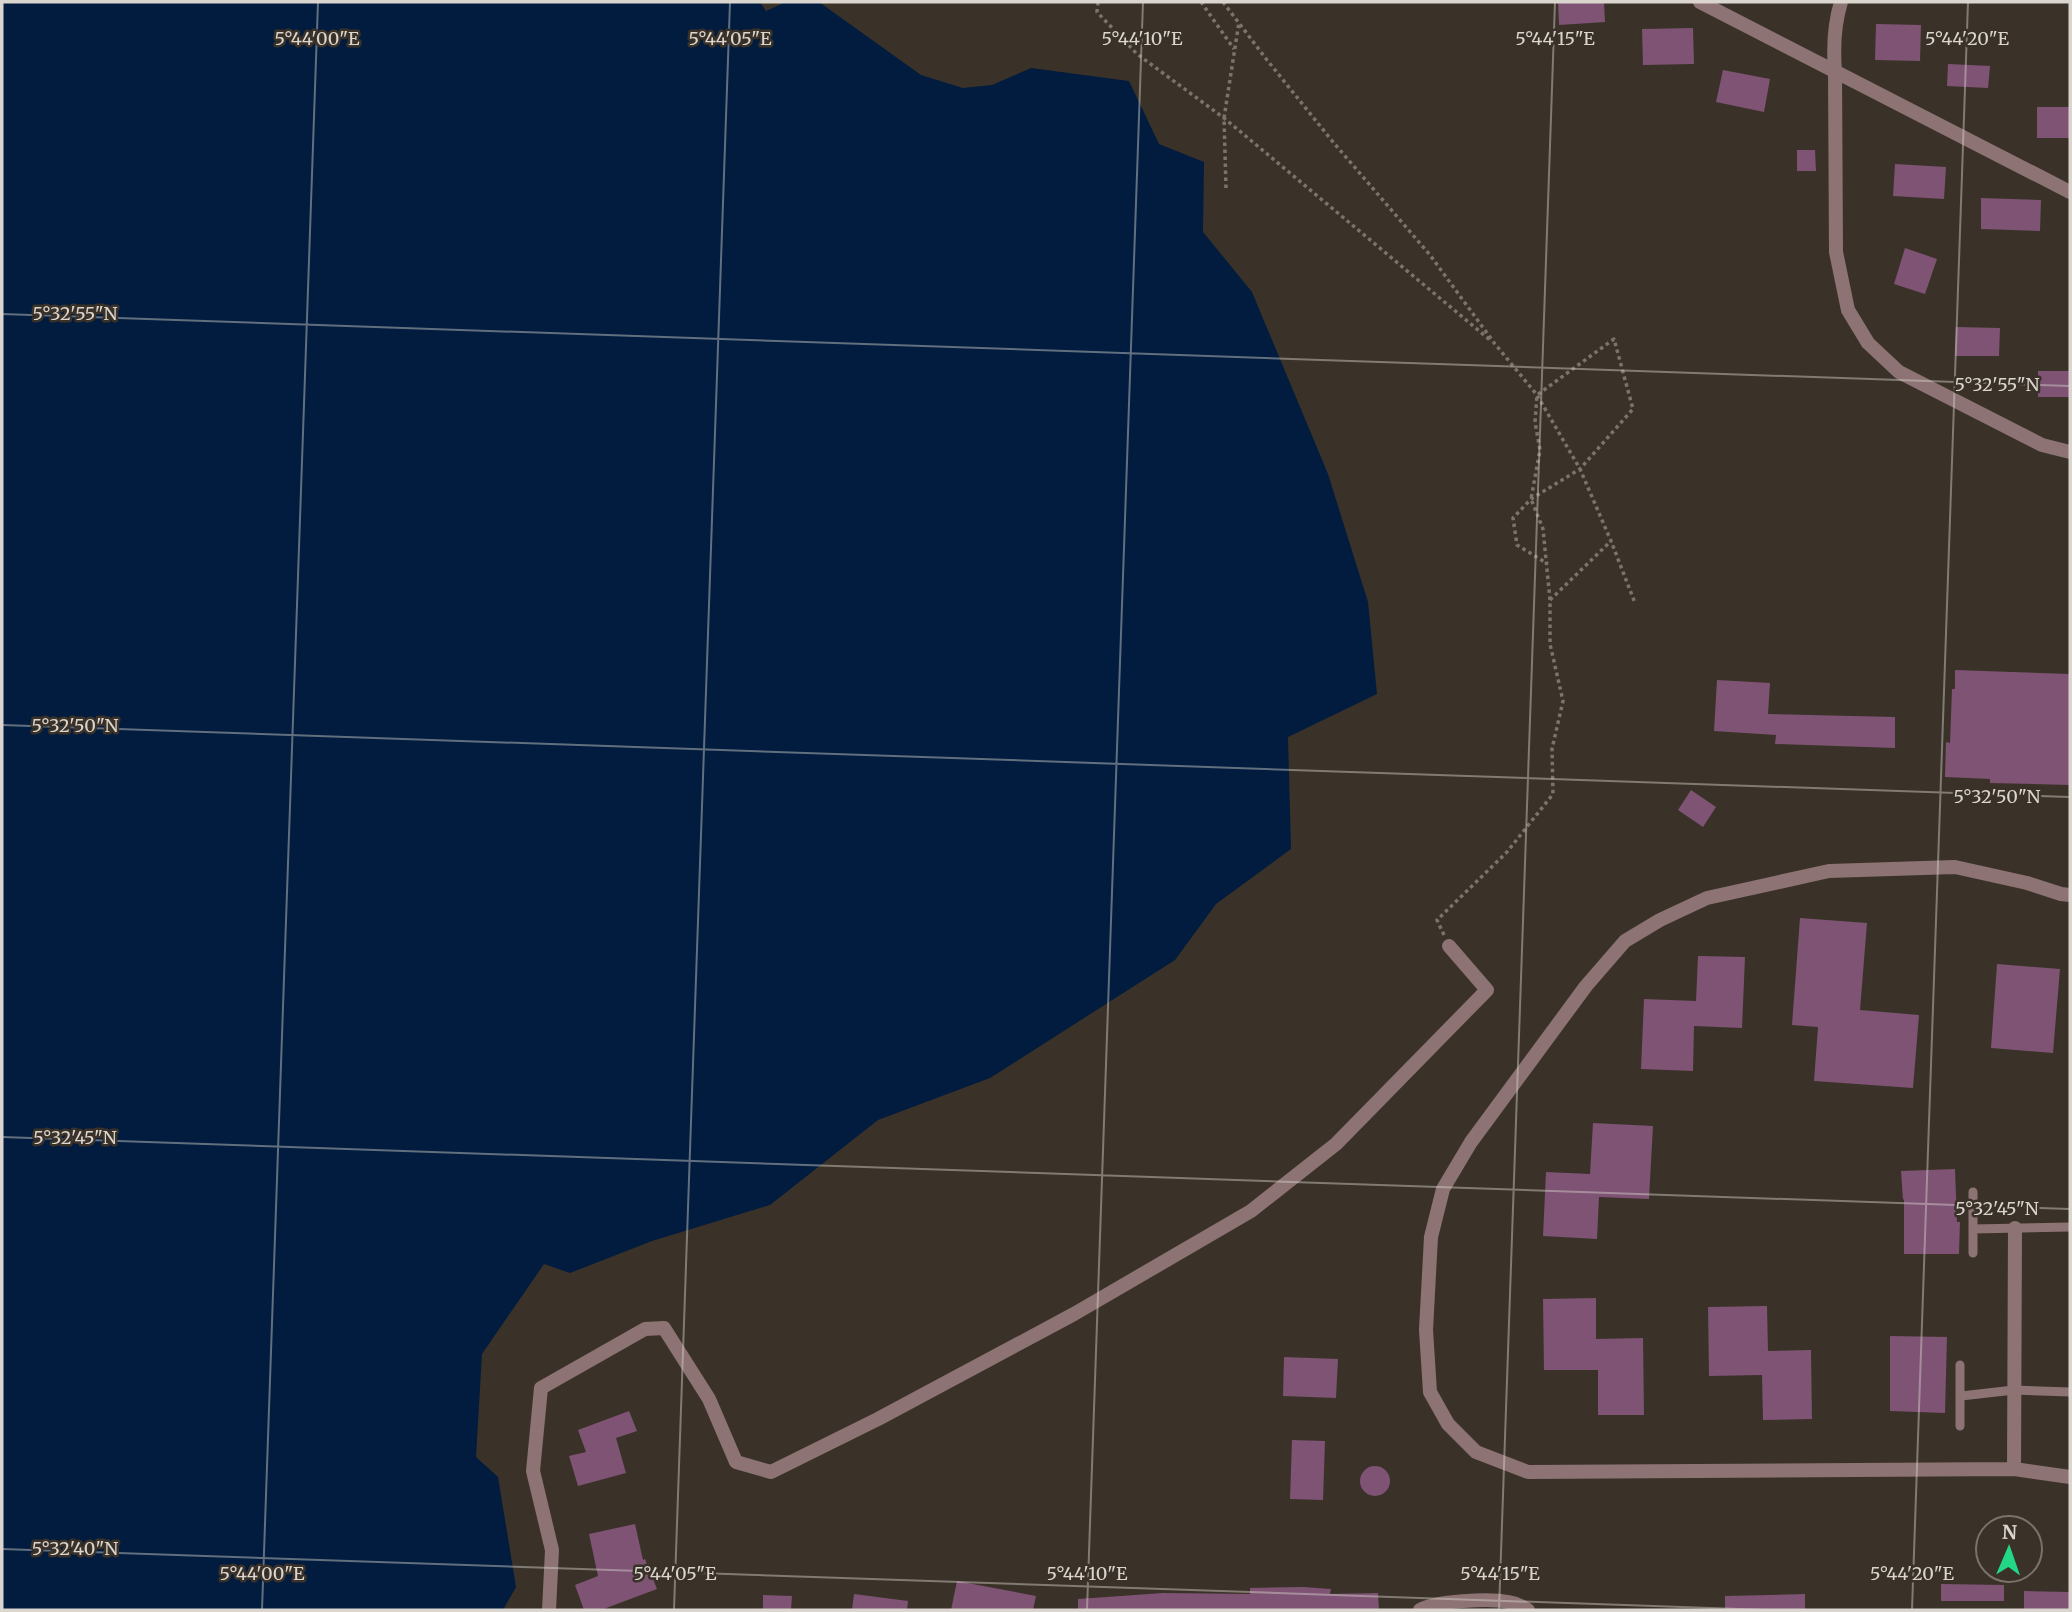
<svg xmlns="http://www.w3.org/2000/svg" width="2072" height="1612" viewBox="0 0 2072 1612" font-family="Merriweather,serif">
	<rect width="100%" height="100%" fill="#3a3228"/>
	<path fill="#011c3e" d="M 2,2 L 760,2 L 766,11 L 786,2 L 819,2 L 921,75 L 963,88 L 992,85 L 1031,68 L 1129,81 L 1159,144 L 1204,162 L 1203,232 L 1252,292 L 1328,474 L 1368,602 L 1377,694 L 1288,737 L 1291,849 L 1216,904 L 1175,960 L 990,1078 L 878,1120 L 770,1205 L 652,1241 L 570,1273 L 544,1264 L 482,1354 L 476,1457 L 498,1477 L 516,1587 L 503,1610 L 2,1610 Z"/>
	<path fill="#7e5374" d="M 1558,2 L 1604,2 L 1605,22 L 1559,25 Z
		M 1876,24 L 1921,25 L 1920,61 L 1875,60 Z
		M 1693,28 L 1694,64 L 1643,65 L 1642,29 Z
		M 1948,64 L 1990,66 L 1988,88 L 1947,86 Z
		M 1723,70 L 1770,79 L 1764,112 L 1716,102 Z
		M 2037,107 L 2070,107 L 2070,138 L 2037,138 Z
		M 1797,150 L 1815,150 L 1816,171 L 1797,171 Z
		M 1895,164 L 1946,167 L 1944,199 L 1893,196 Z
		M 1981,198 L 2041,200 L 2040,231 L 1981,229 Z
		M 1905,248 L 1937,259 L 1925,294 L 1894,284 Z
		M 1956,327 L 2000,328 L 1999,356 L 1955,356 Z
		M 2038,371 L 2070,371 L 2070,397 L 2038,397 Z
		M 1955,670 L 2070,674 L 2070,785 L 1990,783 L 1990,779 L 1945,777 L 1946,742 L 1950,743 L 1952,689 L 1955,689 Z
		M 1717,680 L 1770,683 L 1768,714 L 1895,717 L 1895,748 L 1775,744 L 1776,735 L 1714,731 Z
		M 1691,790 L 1716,807 L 1703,827 L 1678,810 Z
		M 1800,918 L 1867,923 L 1860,1010 L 1919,1015 L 1913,1088 L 1814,1081 L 1818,1027 L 1792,1025 Z
		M 1698,956 L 1745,957 L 1742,1028 L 1694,1026 L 1693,1071 L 1641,1069 L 1644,999 L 1696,1001 Z
		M 1997,964 L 2060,969 L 2053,1053 L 1991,1048 Z
		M 1593,1123 L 1653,1126 L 1649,1199 L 1599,1197 L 1597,1239 L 1543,1236 L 1546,1172 L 1590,1174 Z
		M 1955,1169 L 1957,1222 L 1960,1222 L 1959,1254 L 1904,1254 L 1904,1199 L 1903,1200 L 1901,1171 Z
		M 1596,1298 L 1596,1339 L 1643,1338 L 1644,1415 L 1598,1415 L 1598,1370 L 1544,1370 L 1543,1299 Z
		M 1767,1306 L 1768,1351 L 1811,1350 L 1812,1419 L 1763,1420 L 1762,1375 L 1709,1376 L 1708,1307 Z
		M 1890,1336 L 1947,1337 L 1945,1413 L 1890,1411 Z
		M 1284,1357 L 1338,1359 L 1336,1398 L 1283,1396 Z
		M 629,1411 L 637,1431 L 616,1438 L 626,1473 L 578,1486 L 569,1456 L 586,1452 L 578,1430 Z
		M 1292,1440 L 1325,1441 L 1323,1500 L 1290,1499 Z
		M1360 1481a15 15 0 1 1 30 0a15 15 0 1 1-30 0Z
		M 635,1524 L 643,1560 L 645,1559 L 657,1589 L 601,1610 L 584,1610 L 575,1585 L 598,1576 L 589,1534 Z
		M 957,1581 L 1036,1596 L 1033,1610 L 951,1610 Z
		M 1941,1584 L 2004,1585 L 2004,1601 L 1941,1601 Z
		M 1303,1587 L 1331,1589 L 1330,1594 L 1378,1593 L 1379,1610 L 1078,1610 L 1078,1599 L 1163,1593 L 1250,1594 L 1250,1588 Z
		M 2024,1591 L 2070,1592 L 2070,1610 L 2024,1610 Z
		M 854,1594 L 908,1601 L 907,1610 L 852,1610 Z
		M 1805,1594 L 1805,1610 L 1725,1610 L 1725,1596 Z
		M 763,1595 L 792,1596 L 791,1610 L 763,1610 Z"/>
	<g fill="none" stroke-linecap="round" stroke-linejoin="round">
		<path stroke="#7b746c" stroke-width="3.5" stroke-dasharray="3.5 3.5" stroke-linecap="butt" d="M 1098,2 L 1097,12 L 1137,54 L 1224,118 L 1490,340
			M 1201,2 L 1234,49
			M 1223,2 L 1267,60 L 1333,142 L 1430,255 L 1495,344 L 1537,395 L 1580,469 L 1611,541 L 1635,603
			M 1226,188 L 1224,118 L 1239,22
			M 1550,600 L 1611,541
			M 1444,935 L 1437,920 L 1507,852 L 1553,794 L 1552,749 L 1563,701 L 1550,644 L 1550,600 L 1543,529 L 1531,499 L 1540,450 L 1535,422 L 1537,395 L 1614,339 L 1633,409 L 1580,469 L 1531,499 L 1513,518 L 1517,545 L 1548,564"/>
		<path stroke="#8d7373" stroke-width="9" d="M 1973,1192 L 1973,1253
			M 1973,1229 L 2070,1227
			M 1960,1365 L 1960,1426
			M 1961,1396 L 2014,1390 L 2070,1392"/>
		<path stroke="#8d7373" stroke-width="14" d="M 1700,2 L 2070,192
			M 1841,2 C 1834,25 1833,46 1835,71 L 1836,252 L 1848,310 L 1868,343 L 1899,372 L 2042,445 L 2070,452
			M 2070,895 L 2061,894 L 2027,883 L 1955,867 L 1829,871 L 1707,898 L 1660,920 L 1625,941 L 1586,986 L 1471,1142 L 1443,1189 L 1431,1237 L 1426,1330 L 1430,1392 L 1448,1424 L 1476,1452 L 1528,1472 L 2014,1469 L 2070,1477
			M 2014,1469 L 2015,1228
			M 549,1610 L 552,1550 L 533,1471 L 541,1388 L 645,1329 L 664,1328 L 709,1399 L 736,1462 L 771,1472 L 878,1419 L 1074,1314 L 1251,1211 L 1336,1144 L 1487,990 L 1449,946
			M 1420,1610 C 1435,1601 1490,1598 1508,1602 C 1516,1603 1522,1606 1528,1610"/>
	</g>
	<path fill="none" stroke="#dad5cf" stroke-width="2" stroke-opacity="0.45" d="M 2,314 L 2070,386M 2,725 L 2070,797M 2,1137 L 2070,1209M 2,1549 L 1768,1610M 262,1610 L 318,2M 674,1610 L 730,2M 1087,1610 L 1143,2M 1499,1610 L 1555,2M 1912,1610 L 1968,2"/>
	<g font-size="18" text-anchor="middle" fill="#dad5cf" stroke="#3a3228" stroke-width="5" stroke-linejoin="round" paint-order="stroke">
		<text x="317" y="45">5°44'00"E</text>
		<text x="730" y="45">5°44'05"E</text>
		<text x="1142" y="45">5°44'10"E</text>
		<text x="1555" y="45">5°44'15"E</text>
		<text x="1967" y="45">5°44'20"E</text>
		<text x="75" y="320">5°32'55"N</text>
		<text x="1997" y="391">5°32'55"N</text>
		<text x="75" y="732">5°32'50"N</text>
		<text x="1997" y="803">5°32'50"N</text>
		<text x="75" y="1144">5°32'45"N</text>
		<text x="1997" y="1215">5°32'45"N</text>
		<text x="75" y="1555">5°32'40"N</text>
		<text x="262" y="1580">5°44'00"E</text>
		<text x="675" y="1580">5°44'05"E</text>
		<text x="1087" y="1580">5°44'10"E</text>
		<text x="1500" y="1580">5°44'15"E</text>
		<text x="1912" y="1580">5°44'20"E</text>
	</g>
	<rect width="2072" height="1612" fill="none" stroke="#dad5cf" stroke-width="7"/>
	<g transform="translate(2009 1549) rotate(2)"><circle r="33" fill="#3a3228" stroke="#7a736b" stroke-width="2"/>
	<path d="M0-5L12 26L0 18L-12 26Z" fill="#22d887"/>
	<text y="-10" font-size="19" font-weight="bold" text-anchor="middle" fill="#dad5cf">N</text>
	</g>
</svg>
